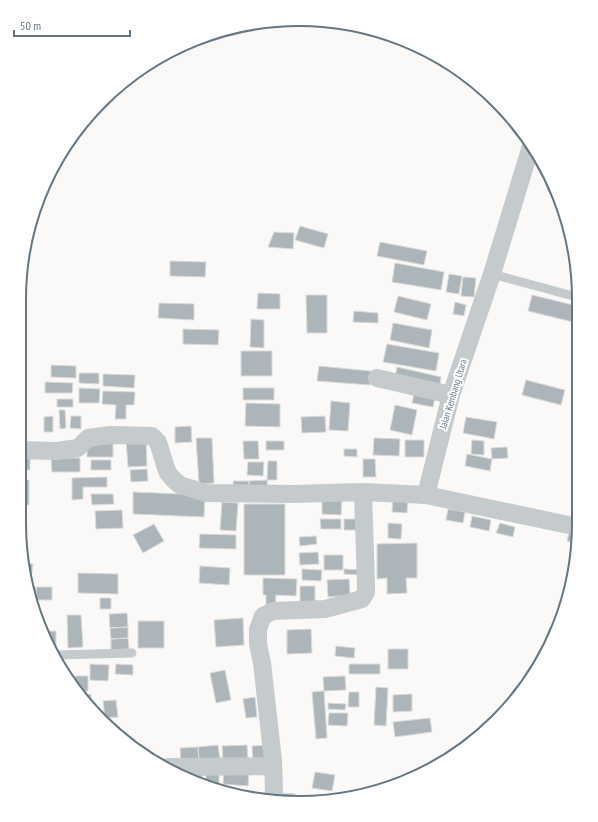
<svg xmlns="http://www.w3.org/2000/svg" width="598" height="822" viewBox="0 0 598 822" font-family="'PT Sans Narrow',sans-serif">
	<rect width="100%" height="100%" fill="#faf9f7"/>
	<path fill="#acb5ba" stroke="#dbdbd9" d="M 300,226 L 328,234 L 324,248 L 295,240 Z
		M 274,232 L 294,233 L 293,249 L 268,247 Z
		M 380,242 L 427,251 L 424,265 L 377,256 Z
		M 170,261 L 206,262 L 205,277 L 170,276 Z
		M 395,263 L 444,272 L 441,290 L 392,282 Z
		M 449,274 L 462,276 L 459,294 L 446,292 Z
		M 463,277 L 476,278 L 474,297 L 461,296 Z
		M 258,293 L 280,294 L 280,309 L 257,309 Z
		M 306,295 L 327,295 L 327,333 L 307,333 Z
		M 532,295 L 577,306 L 577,323 L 528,311 Z
		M 398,296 L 431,304 L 427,320 L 394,312 Z
		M 455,302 L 466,305 L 464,316 L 453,314 Z
		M 159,303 L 194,304 L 194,320 L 158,318 Z
		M 354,311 L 378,313 L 378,323 L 353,322 Z
		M 251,319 L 264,320 L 264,348 L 250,347 Z
		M 393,323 L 432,330 L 429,348 L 390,340 Z
		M 183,329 L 219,330 L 218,345 L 183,344 Z
		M 387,344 L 439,353 L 436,371 L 383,362 Z
		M 241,351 L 272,351 L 272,376 L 241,376 Z
		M 51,365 L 76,366 L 76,378 L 51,377 Z
		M 319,366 L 371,371 L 370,385 L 317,381 Z
		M 397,367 L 441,377 L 439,390 L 394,381 Z
		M 79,373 L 99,373 L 99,384 L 79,383 Z
		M 103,374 L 135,375 L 134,388 L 103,386 Z
		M 526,380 L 565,390 L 561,405 L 522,395 Z
		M 45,382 L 73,383 L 72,393 L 45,393 Z
		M 79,388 L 100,389 L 99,403 L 79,403 Z
		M 243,388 L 274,388 L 274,400 L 243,400 Z
		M 415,389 L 436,393 L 433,407 L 412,403 Z
		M 103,391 L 135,392 L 134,405 L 126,405 L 126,419 L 115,419 L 116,405 L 102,404 Z
		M 57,399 L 73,399 L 73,407 L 57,407 Z
		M 331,401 L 350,403 L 348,431 L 329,430 Z
		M 246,403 L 280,404 L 280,427 L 245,426 Z
		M 395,405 L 417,410 L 412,435 L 390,430 Z
		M 59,410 L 65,410 L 66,428 L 60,429 Z
		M 53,416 L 53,432 L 44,432 L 44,417 Z
		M 71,416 L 81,416 L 81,429 L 70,428 Z
		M 325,416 L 326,432 L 302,433 L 301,417 Z
		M 466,417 L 497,422 L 494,439 L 463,433 Z
		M 191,426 L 192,442 L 175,443 L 175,427 Z
		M 146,438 L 147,466 L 128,467 L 126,439 Z
		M 196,438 L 212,438 L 214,483 L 199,484 Z
		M 374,438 L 400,439 L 399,456 L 373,455 Z
		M 405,440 L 424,440 L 424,457 L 405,457 Z
		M 472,440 L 484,441 L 484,455 L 471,454 Z
		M 243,441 L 258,441 L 259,459 L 244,459 Z
		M 266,441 L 284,441 L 284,450 L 266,450 Z
		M 87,443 L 113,443 L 113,457 L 87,457 Z
		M 507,447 L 508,458 L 492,459 L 491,448 Z
		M 344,449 L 357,449 L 357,457 L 344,456 Z
		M 467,454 L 492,459 L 490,471 L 465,466 Z
		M 19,457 L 30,457 L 30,470 L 19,470 Z
		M 51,458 L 80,458 L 80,472 L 52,472 Z
		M 363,459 L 375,459 L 376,477 L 363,477 Z
		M 91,460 L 111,460 L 111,470 L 91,470 Z
		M 268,461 L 277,461 L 277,480 L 267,480 Z
		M 248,462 L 264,462 L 263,476 L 247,475 Z
		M 147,469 L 148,481 L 131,482 L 130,470 Z
		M 107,477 L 107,487 L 83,487 L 83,499 L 72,500 L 72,478 Z
		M 19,480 L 29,480 L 29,505 L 19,505 Z
		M 267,480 L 268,490 L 249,491 L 249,481 Z
		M 233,481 L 249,481 L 249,491 L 234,492 Z
		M 133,492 L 205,495 L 204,517 L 133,514 Z
		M 91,494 L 113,494 L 114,504 L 92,505 Z
		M 393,497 L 408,498 L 407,513 L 392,512 Z
		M 322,499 L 342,500 L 341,515 L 322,514 Z
		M 222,502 L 238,503 L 236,531 L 220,530 Z
		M 244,504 L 285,504 L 285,575 L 244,575 Z
		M 448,509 L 465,512 L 463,523 L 446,520 Z
		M 122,510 L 123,528 L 96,529 L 95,511 Z
		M 472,516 L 491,520 L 489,531 L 470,527 Z
		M 320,519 L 341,519 L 341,529 L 321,529 Z
		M 344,519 L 360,519 L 360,530 L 344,530 Z
		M 388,523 L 402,524 L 401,539 L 388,538 Z
		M 500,523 L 515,527 L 513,537 L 496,533 Z
		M 154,524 L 164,541 L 143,553 L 133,535 Z
		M 570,528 L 578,530 L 578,544 L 567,541 Z
		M 200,534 L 236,535 L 236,549 L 199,548 Z
		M 316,536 L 317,544 L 300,546 L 299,537 Z
		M 21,537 L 25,537 L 24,556 L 23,556 Z
		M 417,543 L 417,578 L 406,578 L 407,593 L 387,594 L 387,578 L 377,579 L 377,544 Z
		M 318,552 L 319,564 L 300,565 L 299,553 Z
		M 324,555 L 343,555 L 343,570 L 324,570 Z
		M 24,563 L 33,564 L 31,580 L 26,579 Z
		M 200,566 L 230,568 L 229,585 L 199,583 Z
		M 302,569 L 322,570 L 321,581 L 302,580 Z
		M 344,569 L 362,570 L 361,575 L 344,574 Z
		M 78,573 L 118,574 L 118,594 L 78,593 Z
		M 263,578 L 297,579 L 296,596 L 276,595 L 275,606 L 266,606 L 266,595 L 263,595 Z
		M 349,579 L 350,595 L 328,597 L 327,580 Z
		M 300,586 L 315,586 L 315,603 L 300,603 Z
		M 27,587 L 36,587 L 36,600 L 31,600 Z
		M 36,587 L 52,587 L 52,600 L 36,600 Z
		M 100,598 L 111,598 L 111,609 L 100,609 Z
		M 127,613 L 128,627 L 110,628 L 109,614 Z
		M 67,615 L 81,615 L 83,647 L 68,648 Z
		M 243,618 L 244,645 L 216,647 L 214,620 Z
		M 138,621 L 164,621 L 164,648 L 138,648 Z
		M 128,627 L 128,638 L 111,639 L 110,628 Z
		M 311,629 L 312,653 L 287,654 L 287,630 Z
		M 45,631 L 56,631 L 56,648 L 52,648 Z
		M 128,638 L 129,649 L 111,650 L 111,639 Z
		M 336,646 L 355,648 L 354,658 L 335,656 Z
		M 388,649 L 408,649 L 408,669 L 388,669 Z
		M 90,664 L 109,665 L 108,681 L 90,680 Z
		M 116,664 L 133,665 L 133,675 L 115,674 Z
		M 349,664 L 380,664 L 380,674 L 349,674 Z
		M 225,670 L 231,700 L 216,703 L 210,673 Z
		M 75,676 L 88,676 L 88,691 L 78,692 L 75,688 Z
		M 345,676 L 346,690 L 324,691 L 323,677 Z
		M 376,687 L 388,688 L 386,726 L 374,725 Z
		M 324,691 L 327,738 L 316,739 L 312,692 Z
		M 349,692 L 359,692 L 359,707 L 348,707 Z
		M 91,694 L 91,707 L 83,697 L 83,695 Z
		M 412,694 L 412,711 L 393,712 L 393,695 Z
		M 255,697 L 257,717 L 246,718 L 243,699 Z
		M 116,700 L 118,717 L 105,718 L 103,701 Z
		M 328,703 L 346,704 L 345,710 L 328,709 Z
		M 329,713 L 348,713 L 347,726 L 328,725 Z
		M 430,718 L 432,732 L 395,737 L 393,722 Z
		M 218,745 L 220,759 L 199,761 L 198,747 Z
		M 247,745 L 248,760 L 223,761 L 222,746 Z
		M 268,745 L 269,760 L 253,761 L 252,746 Z
		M 198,747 L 199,761 L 181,763 L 180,748 Z
		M 186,770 L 202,770 L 202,782 L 186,778 Z
		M 206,770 L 219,770 L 219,784 L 206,783 Z
		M 224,770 L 249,771 L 248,786 L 223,784 Z
		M 315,772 L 335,775 L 332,791 L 312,788 Z
		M 281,793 L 295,794 L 295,801 L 280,801 Z
		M 331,797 L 346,798 L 331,801 Z"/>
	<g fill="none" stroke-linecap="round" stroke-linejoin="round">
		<path stroke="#c5cacd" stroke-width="9" d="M 492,274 L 577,297
			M 56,655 L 132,653"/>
		<path stroke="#c5cacd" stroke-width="18" d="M 531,146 L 492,274 L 451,395 L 426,495 L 578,527
			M 377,378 L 451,395
			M 19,450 L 57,451 L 78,448 L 88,438 L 110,435 L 152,436 L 158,442 L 165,465 L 168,473 L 174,480 L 180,485 L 206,493 L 293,494 L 363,492
			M 168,767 L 273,766
			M 273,801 L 274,788 L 273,761 L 262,663 L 258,644 L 258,629 L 263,616 L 273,611 L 325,609 L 362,599 L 366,592 L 366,584 L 363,492 L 426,495"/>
	</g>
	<g text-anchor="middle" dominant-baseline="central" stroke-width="4" stroke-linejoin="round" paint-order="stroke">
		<g font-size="10" fill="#647783" stroke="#fff">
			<text transform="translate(453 394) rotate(-73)">Jalan Kembang Utara</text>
		</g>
	</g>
	<path d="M0 0H598V822H0ZM299 26H299A273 273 0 0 1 572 299V523A273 273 0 0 1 299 796H299A273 273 0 0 1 26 523V299A273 273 0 0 1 299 26Z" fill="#fff" fill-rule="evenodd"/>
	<path fill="none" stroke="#647783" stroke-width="2" d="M299 26H299A273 273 0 0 1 572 299V523A273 273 0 0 1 299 796H299A273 273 0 0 1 26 523V299A273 273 0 0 1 299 26Z"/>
	<path d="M14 30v6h116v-6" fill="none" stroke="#647783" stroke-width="2"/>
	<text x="20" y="30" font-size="12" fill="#647783" stroke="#ffffff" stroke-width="3" paint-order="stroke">50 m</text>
</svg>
